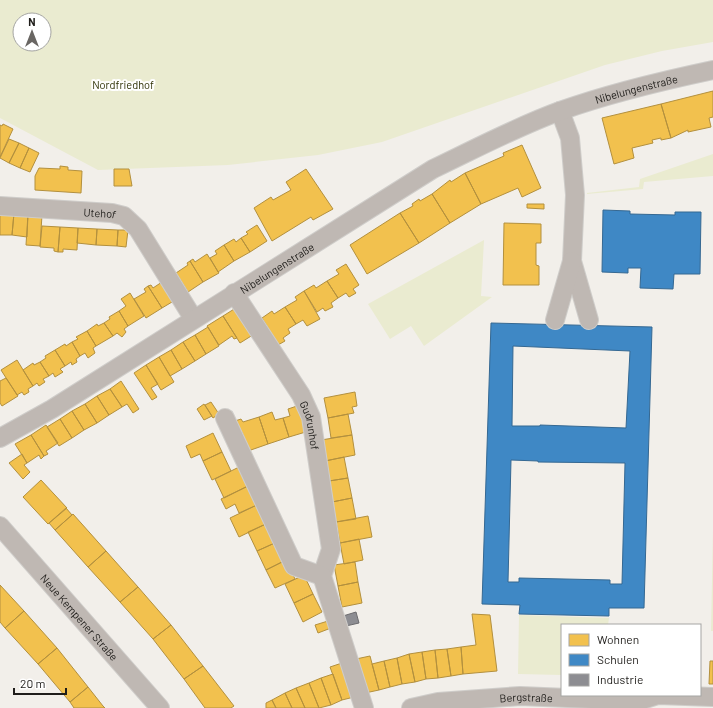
<svg xmlns="http://www.w3.org/2000/svg" width="713" height="708" viewBox="0 0 713 708" font-family="Barlow,sans-serif">
	<rect width="100%" height="100%" fill="#f2efea"/>
	<path fill="#eaebd0" fill-rule="evenodd" d="M 0,0 L 713,0 L 713,42 L 662,51 L 605,65 L 382,142 L 318,155 L 228,165 L 98,170 L 0,118 ZM 20,20 L 44,20 L 44,44 L 20,44 Z
		M 713,154 L 713,176 L 644,182 L 643,189 L 587,194 L 587,193 L 639,187 L 640,179 Z
		M 484,240 L 481,296 L 492,297 L 424,346 L 411,326 L 390,339 L 368,304 Z
		M 713,530 L 713,631 L 711,631 Z
		M 519,615 L 609,618 L 608,625 L 562,625 L 562,675 L 518,674 Z"/>
	<path fill="#f2c14e" stroke="#b3903e" d="M 713,91 L 713,117 L 709,118 L 711,127 L 688,132 L 688,130 L 671,138 L 661,104 Z
		M 661,104 L 671,138 L 661,140 L 661,138 L 652,140 L 653,143 L 632,148 L 634,158 L 614,164 L 602,118 Z
		M 3,124 L 13,129 L 0,157 L 0,125 L 2,126 Z
		M 9,139 L 19,143 L 9,163 L 0,158 Z
		M 19,143 L 29,148 L 20,168 L 9,163 Z
		M 522,145 L 541,188 L 522,197 L 518,188 L 481,204 L 465,173 L 504,156 L 503,153 Z
		M 29,148 L 39,153 L 30,172 L 20,168 Z
		M 60,166 L 68,167 L 68,170 L 82,171 L 81,193 L 35,190 L 35,176 L 39,168 L 60,169 Z
		M 114,169 L 129,169 L 132,186 L 114,186 Z
		M 306,169 L 333,209 L 313,220 L 311,217 L 272,241 L 254,208 L 271,197 L 273,200 L 291,190 L 286,182 Z
		M 465,173 L 481,204 L 450,223 L 432,194 L 450,180 L 451,182 Z
		M 432,194 L 450,223 L 419,243 L 400,213 L 413,206 L 412,204 L 419,199 L 420,201 Z
		M 527,204 L 544,204 L 544,209 L 527,208 Z
		M 0,212 L 14,213 L 12,235 L 0,235 Z
		M 14,213 L 28,214 L 27,237 L 12,235 Z
		M 400,213 L 419,243 L 367,274 L 350,245 Z
		M 28,214 L 42,215 L 40,246 L 26,245 Z
		M 504,223 L 541,224 L 541,243 L 536,243 L 536,265 L 539,266 L 539,285 L 503,285 Z
		M 257,225 L 267,241 L 250,252 L 241,238 L 248,234 L 246,232 Z
		M 42,226 L 60,227 L 58,252 L 54,251 L 54,248 L 40,247 Z
		M 60,227 L 78,228 L 77,250 L 63,249 L 63,252 L 58,252 Z
		M 78,228 L 97,229 L 96,245 L 77,243 Z
		M 97,229 L 118,230 L 117,246 L 96,245 Z
		M 118,230 L 128,230 L 126,247 L 117,246 Z
		M 241,238 L 250,252 L 234,261 L 224,245 L 234,239 L 236,242 Z
		M 224,245 L 234,261 L 218,272 L 210,258 L 217,254 L 215,251 Z
		M 207,254 L 219,273 L 203,282 L 190,261 L 193,259 L 195,262 Z
		M 190,261 L 203,282 L 188,292 L 176,273 L 188,265 L 187,263 Z
		M 346,264 L 359,285 L 353,289 L 356,293 L 349,297 L 346,293 L 338,298 L 327,281 L 339,274 L 336,270 Z
		M 165,280 L 177,299 L 162,308 L 148,286 L 151,285 L 153,288 Z
		M 327,281 L 338,298 L 331,303 L 333,307 L 325,311 L 323,308 L 317,312 L 304,291 L 314,285 L 316,288 Z
		M 148,286 L 162,308 L 146,318 L 134,299 L 146,292 L 144,289 Z
		M 304,291 L 320,319 L 307,326 L 303,320 L 296,324 L 285,307 L 297,300 L 295,297 Z
		M 130,293 L 144,316 L 128,326 L 119,311 L 126,306 L 121,299 Z
		M 239,306 L 256,333 L 240,343 L 223,316 Z
		M 285,307 L 296,324 L 288,329 L 290,333 L 283,338 L 285,341 L 278,345 L 262,318 L 272,311 L 274,314 Z
		M 119,311 L 128,326 L 124,329 L 126,332 L 122,337 L 117,333 L 113,336 L 104,323 L 110,319 L 109,317 Z
		M 223,316 L 237,338 L 234,339 L 232,336 L 219,345 L 207,326 Z
		M 104,323 L 113,336 L 96,346 L 87,331 L 97,324 L 98,326 Z
		M 208,327 L 219,346 L 206,354 L 195,335 Z
		M 87,331 L 96,346 L 93,348 L 95,353 L 88,358 L 85,353 L 80,356 L 72,342 L 78,339 L 76,337 Z
		M 195,335 L 206,354 L 195,361 L 183,342 Z
		M 72,342 L 80,356 L 76,359 L 77,362 L 72,365 L 71,362 L 65,366 L 55,350 L 65,344 L 66,346 Z
		M 183,342 L 195,361 L 182,369 L 171,350 Z
		M 55,350 L 65,366 L 60,369 L 63,372 L 55,377 L 53,373 L 49,376 L 40,362 L 46,358 L 45,356 Z
		M 171,350 L 182,369 L 170,376 L 159,357 Z
		M 159,357 L 174,382 L 161,390 L 146,365 Z
		M 17,360 L 33,386 L 28,389 L 29,392 L 24,395 L 22,392 L 17,395 L 1,370 Z
		M 40,362 L 49,376 L 43,379 L 45,382 L 39,386 L 37,383 L 33,386 L 23,370 L 33,363 L 34,365 Z
		M 146,365 L 158,384 L 151,388 L 157,397 L 152,400 L 134,373 Z
		M 6,378 L 18,396 L 2,406 L 0,403 L 0,381 Z
		M 121,381 L 139,409 L 133,413 L 127,404 L 122,407 L 110,389 Z
		M 110,389 L 122,407 L 109,415 L 97,396 Z
		M 355,392 L 357,406 L 352,407 L 354,413 L 328,418 L 324,398 Z
		M 97,396 L 109,415 L 97,423 L 85,404 Z
		M 211,402 L 219,414 L 213,418 L 205,405 Z
		M 85,404 L 97,423 L 84,430 L 72,411 Z
		M 204,404 L 212,416 L 204,420 L 197,409 Z
		M 300,405 L 309,431 L 289,437 L 283,418 L 290,416 L 288,409 Z
		M 72,411 L 84,430 L 72,438 L 60,419 Z
		M 272,412 L 275,420 L 283,418 L 289,437 L 268,444 L 259,417 Z
		M 348,414 L 352,435 L 331,438 L 328,418 Z
		M 259,417 L 268,444 L 248,451 L 242,432 L 239,433 L 235,421 L 241,419 L 243,422 Z
		M 60,419 L 72,438 L 59,446 L 47,427 Z
		M 46,425 L 58,443 L 46,451 L 48,454 L 44,456 L 31,435 Z
		M 213,433 L 222,452 L 203,461 L 200,454 L 191,458 L 186,446 Z
		M 31,435 L 44,456 L 41,459 L 39,455 L 27,463 L 15,444 Z
		M 352,435 L 355,455 L 325,461 L 321,440 Z
		M 222,452 L 231,471 L 212,480 L 203,461 Z
		M 22,454 L 27,463 L 24,465 L 30,472 L 23,479 L 9,463 Z
		M 344,457 L 348,478 L 329,481 L 325,461 Z
		M 241,466 L 250,485 L 224,498 L 215,479 Z
		M 348,478 L 352,498 L 332,502 L 329,481 Z
		M 41,480 L 67,508 L 48,524 L 23,497 Z
		M 250,485 L 259,504 L 239,513 L 235,504 L 226,509 L 221,499 Z
		M 352,498 L 356,519 L 336,522 L 332,502 Z
		M 259,504 L 268,523 L 239,537 L 230,518 Z
		M 66,508 L 72,515 L 55,530 L 49,523 Z
		M 73,514 L 106,551 L 88,567 L 55,530 Z
		M 368,516 L 372,537 L 340,543 L 336,522 Z
		M 268,523 L 277,542 L 257,551 L 248,532 Z
		M 359,539 L 363,560 L 344,564 L 340,543 Z
		M 277,542 L 286,560 L 266,570 L 257,551 Z
		M 106,551 L 138,587 L 120,602 L 88,567 Z
		M 286,560 L 295,579 L 275,588 L 266,570 Z
		M 355,562 L 358,582 L 338,586 L 334,565 Z
		M 304,575 L 313,594 L 294,603 L 285,584 Z
		M 358,582 L 362,603 L 342,607 L 338,586 Z
		M 0,585 L 24,611 L 5,628 L 0,622 Z
		M 138,587 L 171,625 L 153,639 L 120,602 Z
		M 313,594 L 322,612 L 303,622 L 294,603 Z
		M 24,611 L 57,648 L 38,664 L 5,628 Z
		M 472,614 L 490,615 L 497,671 L 463,674 L 461,647 L 476,645 Z
		M 328,621 L 331,628 L 318,633 L 315,625 Z
		M 171,625 L 203,666 L 184,679 L 153,639 Z
		M 461,647 L 463,674 L 451,676 L 447,649 Z
		M 57,648 L 88,687 L 70,702 L 38,664 Z
		M 447,649 L 451,676 L 438,678 L 435,650 Z
		M 435,650 L 438,678 L 426,679 L 422,652 Z
		M 422,652 L 426,679 L 415,682 L 409,654 Z
		M 409,654 L 415,682 L 402,684 L 397,658 Z
		M 370,656 L 379,690 L 365,693 L 356,659 Z
		M 397,658 L 402,684 L 390,687 L 384,661 Z
		M 384,661 L 390,687 L 379,690 L 372,664 Z
		M 710,661 L 713,661 L 713,684 L 709,684 Z
		M 342,663 L 354,697 L 342,700 L 330,667 Z
		M 203,666 L 234,706 L 231,708 L 205,708 L 184,679 Z
		M 333,674 L 342,700 L 331,705 L 321,678 Z
		M 321,678 L 331,705 L 319,708 L 309,683 Z
		M 309,683 L 319,708 L 305,708 L 296,688 Z
		M 88,687 L 103,706 L 105,708 L 74,708 L 70,702 Z
		M 296,688 L 305,708 L 292,708 L 285,693 Z
		M 285,693 L 292,708 L 276,708 L 272,700 Z
		M 272,700 L 276,708 L 266,708 L 266,703 Z"/>
	<path fill="#3f88c5" stroke="#356892" fill-rule="evenodd" d="M 603,210 L 630,211 L 630,214 L 675,215 L 675,212 L 701,212 L 700,274 L 674,274 L 673,289 L 640,288 L 641,268 L 628,268 L 628,273 L 602,272 Z
		M 491,323 L 652,327 L 644,608 L 609,608 L 609,616 L 519,614 L 520,605 L 482,604 ZM 513,346 L 630,351 L 626,428 L 540,425 L 540,426 L 512,426 ZM 511,460 L 538,461 L 538,462 L 625,463 L 622,584 L 610,584 L 610,580 L 519,578 L 519,582 L 508,582 Z"/>
	<path fill="#8d8d92" stroke="#6c6b6e" d="M 356,612 L 359,623 L 346,626 L 343,616 Z"/>
	<g fill="none" stroke-linecap="round" stroke-linejoin="round">
		<defs>
			<g id="minor">
				<path d="M 560,111 L 570,138 L 575,195 L 572,261 L 589,320"/>
				<path id="s1" d="M 0,206 L 112,213 L 124,216 L 138,229 L 193,318"/>
				<path id="s2" d="M 234,293 L 301,395 L 311,417 L 331,549 L 322,576 L 364,708"/>
				<path d="M 555,320 L 572,261"/>
				<path d="M 225,418 L 294,566 L 322,576"/>
				<path id="s3" d="M 0,438 L 52,409 L 433,169 C 475,149 516,127 560,111 C 610,93 661,81 713,70"/>
				<path id="s4" d="M 0,526 L 160,708"/>
				<path id="s5" d="M 411,708 L 438,702 L 520,696 L 639,701 L 658,695 L 713,697"/>
			</g>
		</defs>
		<use href="#minor" stroke="#cfcdca" stroke-width="20"/>
		<use href="#minor" stroke="#bfb8b3" stroke-width="18"/>
	</g>
	<g text-anchor="middle" dominant-baseline="central" stroke-width="4" stroke-linejoin="round" paint-order="stroke">
		<g font-size="11" fill="#2c2f02" stroke="#fff">
			<text x="123" y="84">Nordfriedhof</text>
		</g>
		<g font-size="11" fill="#1f1d1a" stroke="#fff">
			<text stroke="none"><textPath href="#s3" startOffset="729">Nibelungenstraße</textPath></text>
			<text stroke="none"><textPath href="#s1" startOffset="100">Utehof</textPath></text>
			<text stroke="none"><textPath href="#s3" startOffset="325">Nibelungenstraße</textPath></text>
			<text stroke="none"><textPath href="#s2" startOffset="154">Gudrunhof</textPath></text>
			<text stroke="none"><textPath href="#s4" startOffset="121">Neue Kempener Straße</textPath></text>
			<text stroke="none"><textPath href="#s5" startOffset="116">Bergstraße</textPath></text>
		</g>
	</g>
	<rect x="561" y="624" width="140" height="72" fill="#ffffff" stroke="#a5a5a3"/>
	<rect x="569" y="634" width="20" height="12" fill="#f2c14e" stroke="#a5a5a3"/>
	<text x="597" y="644" font-size="12" fill="#1f1d1a">Wohnen</text>
	<rect x="569" y="654" width="20" height="12" fill="#3f88c5" stroke="#a5a5a3"/>
	<text x="597" y="664" font-size="12" fill="#1f1d1a">Schulen</text>
	<rect x="569" y="674" width="20" height="12" fill="#8d8d92" stroke="#a5a5a3"/>
	<text x="597" y="684" font-size="12" fill="#1f1d1a">Industrie</text>
	<g transform="translate(32 32)"><circle r="19" fill="#ffffff" stroke="#a5a5a3"/>
	<path d="M0-3L7 15L0 10L-7 15Z" fill="#696663"/>
	<text y="-6" font-size="11" font-weight="bold" text-anchor="middle" fill="#1f1d1a">N</text>
	</g>
	<path d="M14 688v6h52v-6" fill="none" stroke="#1f1d1a" stroke-width="2"/>
	<text x="20" y="688" font-size="12" fill="#1f1d1a" stroke="#ffffff" stroke-width="3" paint-order="stroke">20 m</text>
</svg>
